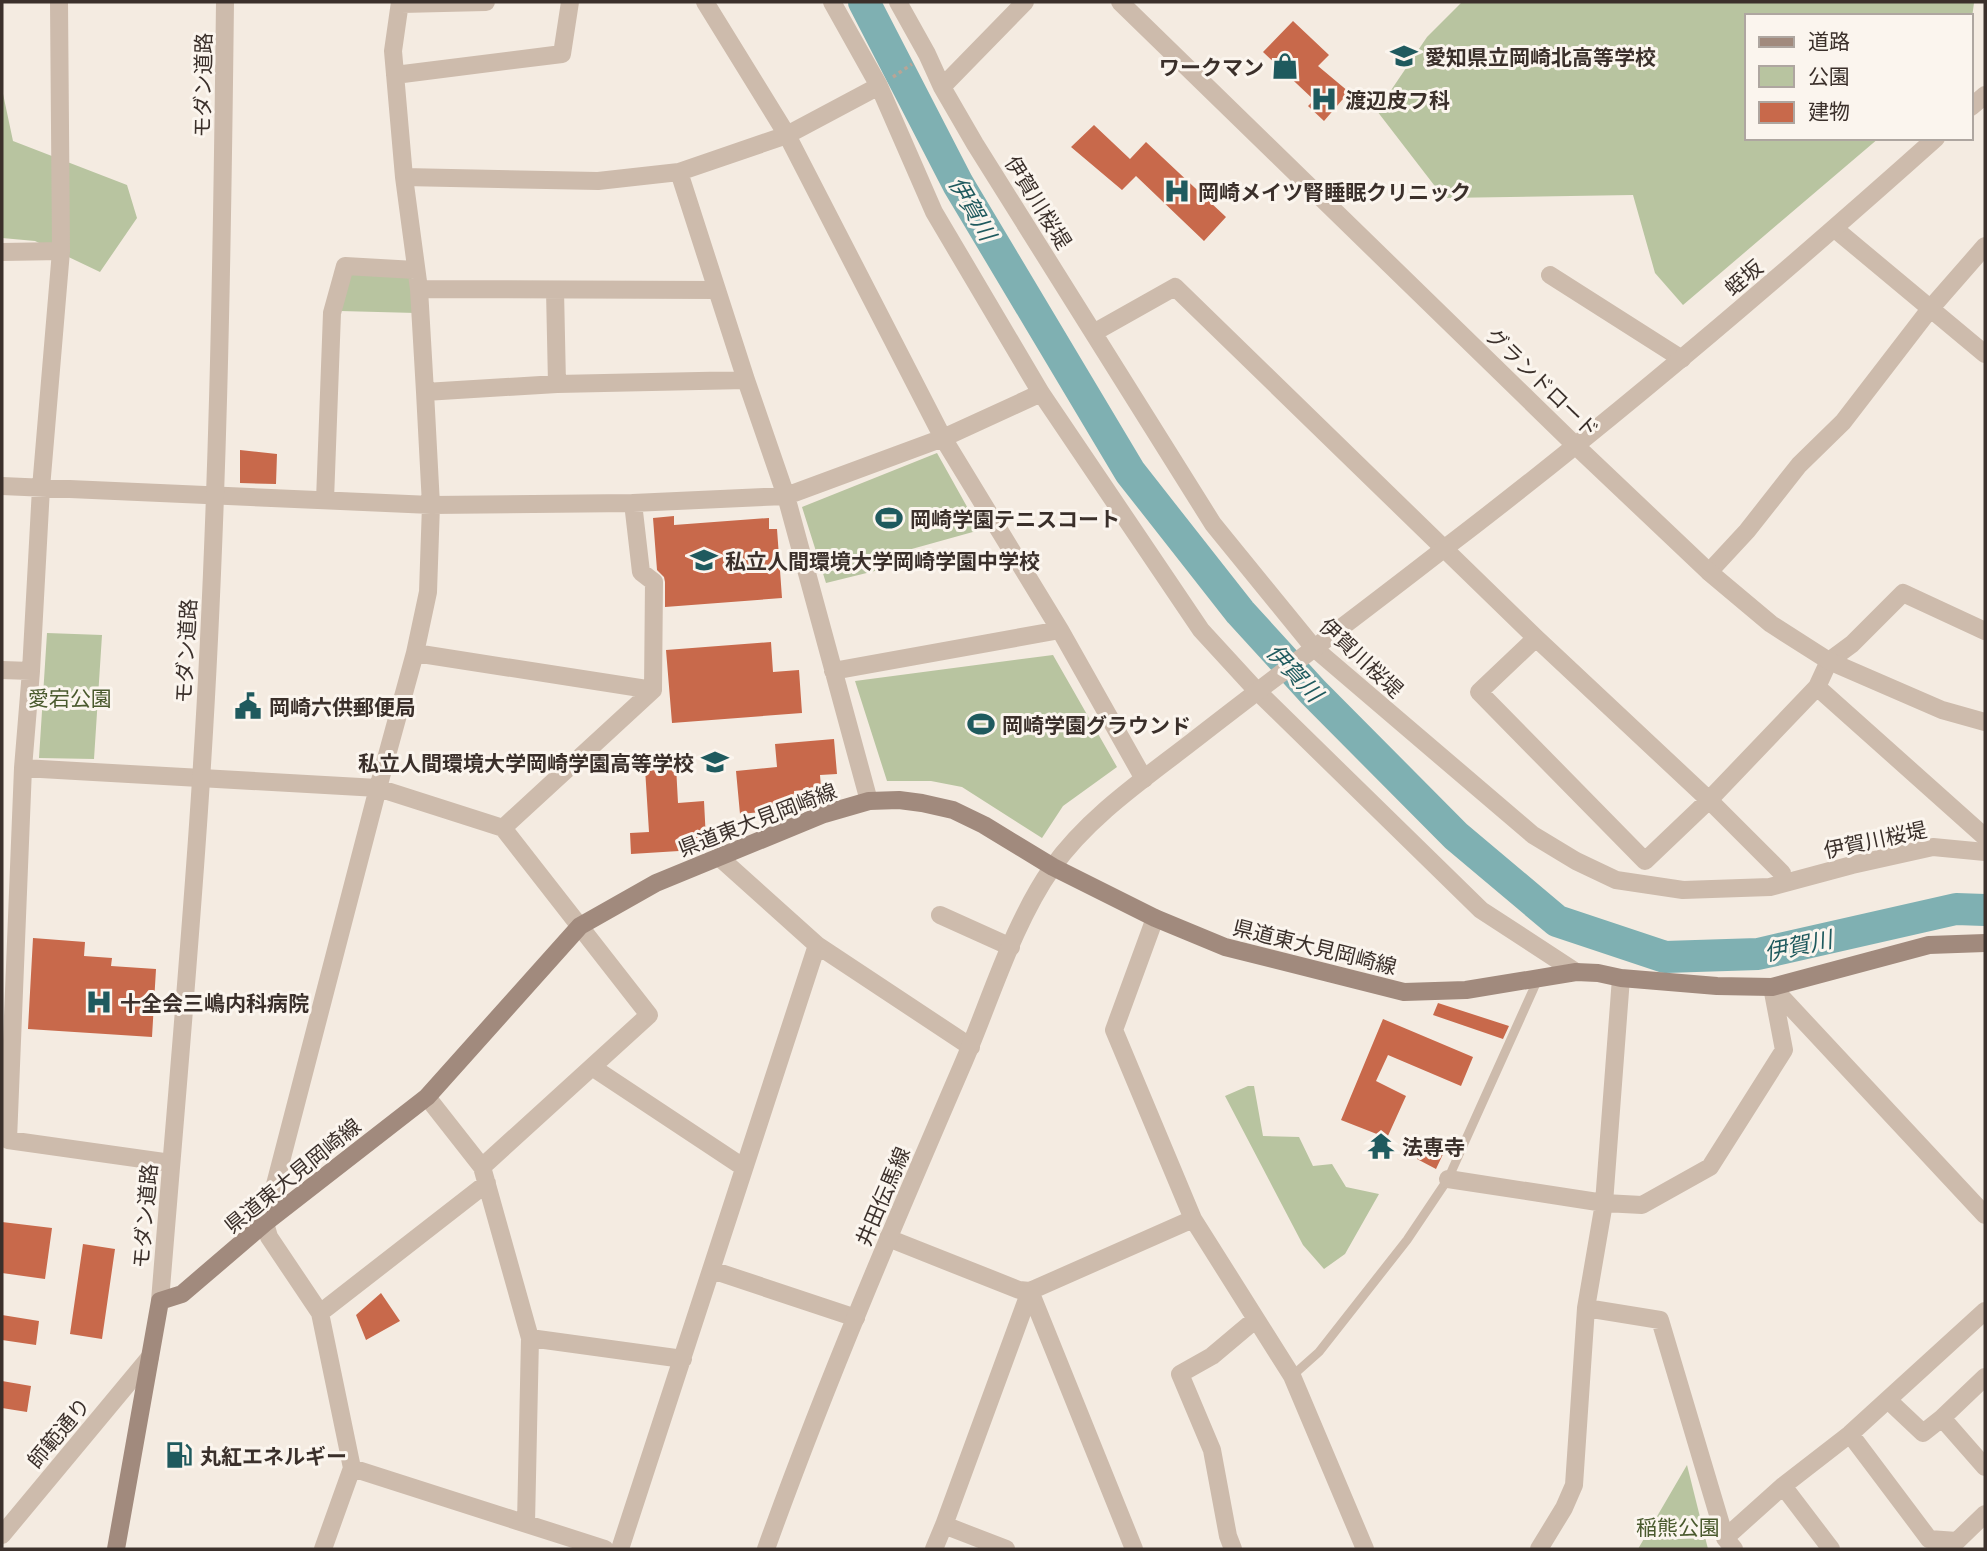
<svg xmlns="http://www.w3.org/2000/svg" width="1987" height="1551" viewBox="0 0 1987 1551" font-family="Lato,'Noto Sans JP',sans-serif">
	<rect width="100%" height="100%" fill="#f4ebe1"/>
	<path fill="#b8c4a0" d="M 1462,2 L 1972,2 L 1974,3 L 1971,25 L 1971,16 L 1747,16 L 1747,138 L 1879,138 L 1683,305 L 1655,273 L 1633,195 L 1444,198 L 1377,111 L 1427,37 Z
		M 2,89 L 13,141 L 127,185 L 137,218 L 100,272 L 35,241 L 2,238 Z
		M 352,270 L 411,273 L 416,313 L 340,311 Z
		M 937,453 L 980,530 L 883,557 L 887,568 L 826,583 L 802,507 Z
		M 47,633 L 102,635 L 94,759 L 39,758 Z
		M 1053,655 L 1117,767 L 1063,806 L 1042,838 L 962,787 L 931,781 L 887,781 L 855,681 Z
		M 1248,1086 L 1254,1086 L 1263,1136 L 1299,1137 L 1313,1166 L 1332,1164 L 1346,1187 L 1379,1194 L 1345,1254 L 1324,1269 L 1303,1245 L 1225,1096 Z
		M 1687,1465 L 1708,1549 L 1638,1549 Z"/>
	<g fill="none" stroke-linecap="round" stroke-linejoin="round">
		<path stroke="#7fb0b2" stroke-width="32" d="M 864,2 L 958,184 L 1130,472 L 1240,612 L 1313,692 L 1456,836 L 1557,921 L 1665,957 L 1758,954 L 1956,909 L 1985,910"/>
	</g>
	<path fill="#c8694b" d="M 1293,21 L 1329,55 L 1318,66 L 1349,92 L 1324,121 L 1308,106 L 1314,100 L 1263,52 Z
		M 1094,125 L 1130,159 L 1146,142 L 1226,217 L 1204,241 L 1136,176 L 1122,190 L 1071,147 Z
		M 240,450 L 277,454 L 276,484 L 240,483 Z
		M 674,516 L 674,525 L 769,518 L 769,529 L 777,529 L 782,598 L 665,607 L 665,582 L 664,577 L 657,570 L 653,518 Z
		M 771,642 L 773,672 L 799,670 L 802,713 L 672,723 L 666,650 Z
		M 834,739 L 837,774 L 820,775 L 821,788 L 794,791 L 796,809 L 740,814 L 736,771 L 777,767 L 775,744 Z
		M 676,766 L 678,803 L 704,801 L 706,840 L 678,842 L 679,851 L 631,854 L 630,833 L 649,832 L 645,768 Z
		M 33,938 L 85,942 L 84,956 L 112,958 L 111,966 L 156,969 L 152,1037 L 28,1029 Z
		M 1438,1003 L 1509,1026 L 1503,1039 L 1433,1015 Z
		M 1383,1019 L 1473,1057 L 1461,1086 L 1388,1055 L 1376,1081 L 1406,1096 L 1387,1138 L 1341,1120 Z
		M 1425,1143 L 1444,1152 L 1436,1169 L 1417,1159 Z
		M 2,1222 L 52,1228 L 45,1279 L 2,1273 Z
		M 83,1244 L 115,1249 L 102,1339 L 70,1334 Z
		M 381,1293 L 400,1321 L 366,1340 L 356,1315 Z
		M 2,1315 L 39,1321 L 36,1345 L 2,1340 Z
		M 2,1381 L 31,1386 L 27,1412 L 2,1408 Z"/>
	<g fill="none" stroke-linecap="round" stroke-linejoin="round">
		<path stroke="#b9a596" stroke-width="3.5" stroke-dasharray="3.5 3.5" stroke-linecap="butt" d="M 893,77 L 912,64"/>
		<path stroke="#cdbbac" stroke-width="9" d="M 1292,1376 L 1319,1352 L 1407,1240 L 1448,1179 L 1538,979"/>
		<path stroke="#cdbbac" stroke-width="18" d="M 59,2 L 61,251 L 41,488 L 31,671 L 23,768 L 378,788 L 503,828 L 649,1015 L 482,1167
			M 705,2 L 787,135 L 943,438 L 1060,630 L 1144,779
			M 832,2 L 879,86 L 934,212 L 1041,393 L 1201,630 L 1257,691 L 1481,910 L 1576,972
			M 898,2 L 927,54 L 942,87 L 975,144 L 1213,524 L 1314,648 L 1533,835 L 1576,861 L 1616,880 L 1683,890 L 1770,887 L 1852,865 L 1933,847 L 1985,852
			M 401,4 L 486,2
			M 395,75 L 562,54 L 570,2
			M 942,87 L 1025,2
			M 679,172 L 746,380 L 786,496 L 869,801
			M 404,177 L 598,181 L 679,172 L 787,135 L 879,86
			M 1835,229 L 1985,354
			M 2,252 L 61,251
			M 1550,275 L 1682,359
			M 419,289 L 717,290
			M 555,290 L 557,384
			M 1095,332 L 1175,287 L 1536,638 L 1709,800 L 1782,873
			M 425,392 L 557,384 L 746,380
			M 2,486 L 431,505 L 633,503 L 786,496 L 943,438 L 1041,393
			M 325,500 L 332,313 L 345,266 L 415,270
			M 1709,572 L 1747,531 L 1799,465 L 1843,422 L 1930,309 L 1985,246
			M 1985,631 L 1903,593 L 1852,644 L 1829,661 L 1817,687 L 1985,837
			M 1536,638 L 1479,692 L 1645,861 L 1709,800 L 1817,687
			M 415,653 L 653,690
			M 2,670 L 31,671
			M 833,671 L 1060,630
			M 503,828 L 653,690 L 654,582 L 641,572 L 633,503
			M 719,857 L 817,945 L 971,1047
			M 940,915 L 1011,947
			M 1155,918 L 1114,1030 L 1193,1219 L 1292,1376 L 1365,1549
			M 1773,988 L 1985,1215
			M 592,1067 L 743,1167
			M 427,1097 L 482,1167 L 530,1338 L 526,1523
			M 2,1134 L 8,1140 L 171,1163
			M 8,1140 L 23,768
			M 1448,1179 L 1604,1203 L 1642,1205 L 1710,1167 L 1784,1050 L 1772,987
			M 888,1238 L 1019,1290 L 1030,1291 L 1193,1219
			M 712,1270 L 856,1318
			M 1030,1291 L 1134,1549
			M 1586,1308 L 1660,1320 L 1725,1538 L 1734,1549
			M 320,1313 L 487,1183
			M 530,1338 L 683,1359
			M 1888,1400 L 1923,1433 L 1942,1418 L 1985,1467
			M 1942,1418 L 1985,1377
			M 1850,1434 L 1929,1539 L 1957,1541 L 1985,1514
			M 352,1468 L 605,1549
			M 1783,1486 L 1831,1549
			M 944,1525 L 1006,1549
			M 2,1535 L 150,1357
			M 1725,1538 L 1783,1486 L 1850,1434 L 1985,1311
			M 323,1549 L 352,1468 L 320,1313 L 269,1237 L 265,1223 L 378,788 L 415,653 L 428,592 L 431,505 L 425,392 L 419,289 L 404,177 L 393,51 L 400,2
			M 620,1549 L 817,945
			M 934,1549 L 944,1525 L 1030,1291
			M 1233,1549 L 1228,1536 L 1212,1450 L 1180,1374 L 1212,1356 L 1256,1319
			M 1539,1549 L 1564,1508 L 1574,1485 L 1586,1308 L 1604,1203 L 1621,978"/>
		<path stroke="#cdbbac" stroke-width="18" d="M 1120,2 L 1575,445 L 1709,572 L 1771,624 L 1829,661 L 1942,710 L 1985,722
			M 1971,107 L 1985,95
			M 160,1301 C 174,1127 190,953 201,780 C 218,521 222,261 225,2
			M 766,1549 C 825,1385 893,1226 962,1066 C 990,1002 1012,925 1052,868 C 1088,817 1144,779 1193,741 C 1275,677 1359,615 1441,551 C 1612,421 1776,281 1936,138"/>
		<path stroke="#a18a7d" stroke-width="18" d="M 116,1549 L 160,1301 L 182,1294 L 265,1223 L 427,1097 L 580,926 L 656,883 L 824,814 L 869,801 L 899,800 L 922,803 L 953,810 L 984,825 L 1053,867 L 1155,918 L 1225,947 L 1404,992 L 1466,990 L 1576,972 L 1598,973 L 1621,978 L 1717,986 L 1772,987 L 1929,945 L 1985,943"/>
	</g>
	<defs>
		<symbol id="school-bare" viewBox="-9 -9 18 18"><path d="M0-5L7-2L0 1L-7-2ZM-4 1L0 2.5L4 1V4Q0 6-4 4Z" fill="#1f5a5e" stroke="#fbf5ee" stroke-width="2.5" paint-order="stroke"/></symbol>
		<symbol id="shop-bare" viewBox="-9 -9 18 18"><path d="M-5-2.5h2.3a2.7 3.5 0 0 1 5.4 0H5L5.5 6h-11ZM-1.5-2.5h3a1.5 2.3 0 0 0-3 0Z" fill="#1f5a5e" stroke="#fbf5ee" stroke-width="2.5" paint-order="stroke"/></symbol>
		<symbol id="hospital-bare" viewBox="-9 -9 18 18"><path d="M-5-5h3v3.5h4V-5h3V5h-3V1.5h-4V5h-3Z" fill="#1f5a5e" stroke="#fbf5ee" stroke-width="2.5" paint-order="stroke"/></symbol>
		<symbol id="stadium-bare" viewBox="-9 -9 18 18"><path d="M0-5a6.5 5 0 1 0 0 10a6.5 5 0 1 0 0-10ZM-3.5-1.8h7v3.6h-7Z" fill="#1f5a5e" stroke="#fbf5ee" stroke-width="2.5" paint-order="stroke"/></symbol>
		<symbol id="civic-bare" viewBox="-9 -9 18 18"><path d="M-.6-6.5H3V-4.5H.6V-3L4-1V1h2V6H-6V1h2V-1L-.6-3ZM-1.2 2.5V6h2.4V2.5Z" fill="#1f5a5e" stroke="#fbf5ee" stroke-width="2.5" paint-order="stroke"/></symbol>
		<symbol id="temple-bare" viewBox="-9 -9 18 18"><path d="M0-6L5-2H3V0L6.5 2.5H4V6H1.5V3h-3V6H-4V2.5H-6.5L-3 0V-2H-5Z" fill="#1f5a5e" stroke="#fbf5ee" stroke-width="2.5" paint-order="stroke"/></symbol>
		<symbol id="fuel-bare" viewBox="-9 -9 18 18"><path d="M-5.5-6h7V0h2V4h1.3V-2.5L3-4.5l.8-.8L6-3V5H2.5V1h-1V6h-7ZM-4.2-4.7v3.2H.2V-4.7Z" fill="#1f5a5e" stroke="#fbf5ee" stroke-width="2.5" paint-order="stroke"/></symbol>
	</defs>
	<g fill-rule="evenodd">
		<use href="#school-bare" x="1385" y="37" width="38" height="38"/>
		<use href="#shop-bare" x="1266" y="47" width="38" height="38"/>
		<use href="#hospital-bare" x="1305" y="80" width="38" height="38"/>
		<use href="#hospital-bare" x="1158" y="172" width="38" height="38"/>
		<use href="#stadium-bare" x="870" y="499" width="38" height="38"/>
		<use href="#school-bare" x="685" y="541" width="38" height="38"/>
		<use href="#civic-bare" x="229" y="687" width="38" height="38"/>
		<use href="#stadium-bare" x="962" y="705" width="38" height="38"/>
		<use href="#school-bare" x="696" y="743" width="38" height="38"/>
		<use href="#hospital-bare" x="80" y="983" width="38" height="38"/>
		<use href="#temple-bare" x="1362" y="1127" width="38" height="38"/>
		<use href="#fuel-bare" x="160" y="1436" width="38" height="38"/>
	</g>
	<g text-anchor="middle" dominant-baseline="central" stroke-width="6" stroke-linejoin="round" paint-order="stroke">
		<g font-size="21" font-weight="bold" fill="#3b302b" stroke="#fbf5ee" text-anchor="start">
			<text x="1425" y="56">愛知県立岡崎北高等学校</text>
			<text x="1264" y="66" text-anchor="end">ワークマン</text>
			<text x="1345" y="99">渡辺皮フ科</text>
			<text x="1198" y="191">岡崎メイツ腎睡眠クリニック</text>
			<text x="910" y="518">岡崎学園テニスコート</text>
			<text x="725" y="560">私立人間環境大学岡崎学園中学校</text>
			<text x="269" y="706">岡崎六供郵便局</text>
			<text x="1002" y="724">岡崎学園グラウンド</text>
			<text x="694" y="762" text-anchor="end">私立人間環境大学岡崎学園高等学校</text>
			<text x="120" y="1002">十全会三嶋内科病院</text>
			<text x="1402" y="1146">法専寺</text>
			<text x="200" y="1455">丸紅エネルギー</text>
		</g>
		<g font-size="21" fill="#3b302b" stroke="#fbf5ee">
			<text transform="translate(202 85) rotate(-89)">モダン道路</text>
			<text transform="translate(1039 202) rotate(58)">伊賀川桜堤</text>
			<text transform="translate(1743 277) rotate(-40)">蛭坂</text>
			<text transform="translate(1543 382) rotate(44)">グランドロード</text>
			<text transform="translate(185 651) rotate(-87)">モダン道路</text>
			<text transform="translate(1362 657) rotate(43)">伊賀川桜堤</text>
			<text transform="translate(757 819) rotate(-21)">県道東大見岡崎線</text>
			<text transform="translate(1875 839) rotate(-12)">伊賀川桜堤</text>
			<text transform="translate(1315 946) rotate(14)">県道東大見岡崎線</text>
			<text transform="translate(292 1175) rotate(-39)">県道東大見岡崎線</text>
			<text transform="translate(882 1196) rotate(-67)">井田伝馬線</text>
			<text transform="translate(144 1216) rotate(-85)">モダン道路</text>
			<text transform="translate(58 1432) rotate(-50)">師範通り</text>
		</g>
		<g font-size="21" fill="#4a5a2e" stroke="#fbf5ee">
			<text x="70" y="697">愛宕公園</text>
			<text x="1678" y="1526">稲熊公園</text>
		</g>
		<g font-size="23" font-style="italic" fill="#1f5a5e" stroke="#fbf5ee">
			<text transform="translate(973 208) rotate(60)">伊賀川</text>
			<text transform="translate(1295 672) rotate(47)">伊賀川</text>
			<text transform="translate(1798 945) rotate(-12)">伊賀川</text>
		</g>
	</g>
	<rect width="1987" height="1551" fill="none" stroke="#3b302b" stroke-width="7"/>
	<rect x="1745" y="14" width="228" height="126" fill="#fbf5ee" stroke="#aea6a0" stroke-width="2"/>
	<rect x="1759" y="37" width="35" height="10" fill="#a18a7d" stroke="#aea6a0" stroke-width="2"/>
	<text x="1808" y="49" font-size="21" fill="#3b302b">道路</text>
	<rect x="1759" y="66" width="35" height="21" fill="#b8c4a0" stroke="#aea6a0" stroke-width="2"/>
	<text x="1808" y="84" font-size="21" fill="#3b302b">公園</text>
	<rect x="1759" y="102" width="35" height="21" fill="#c8694b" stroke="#aea6a0" stroke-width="2"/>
	<text x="1808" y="119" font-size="21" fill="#3b302b">建物</text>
</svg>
